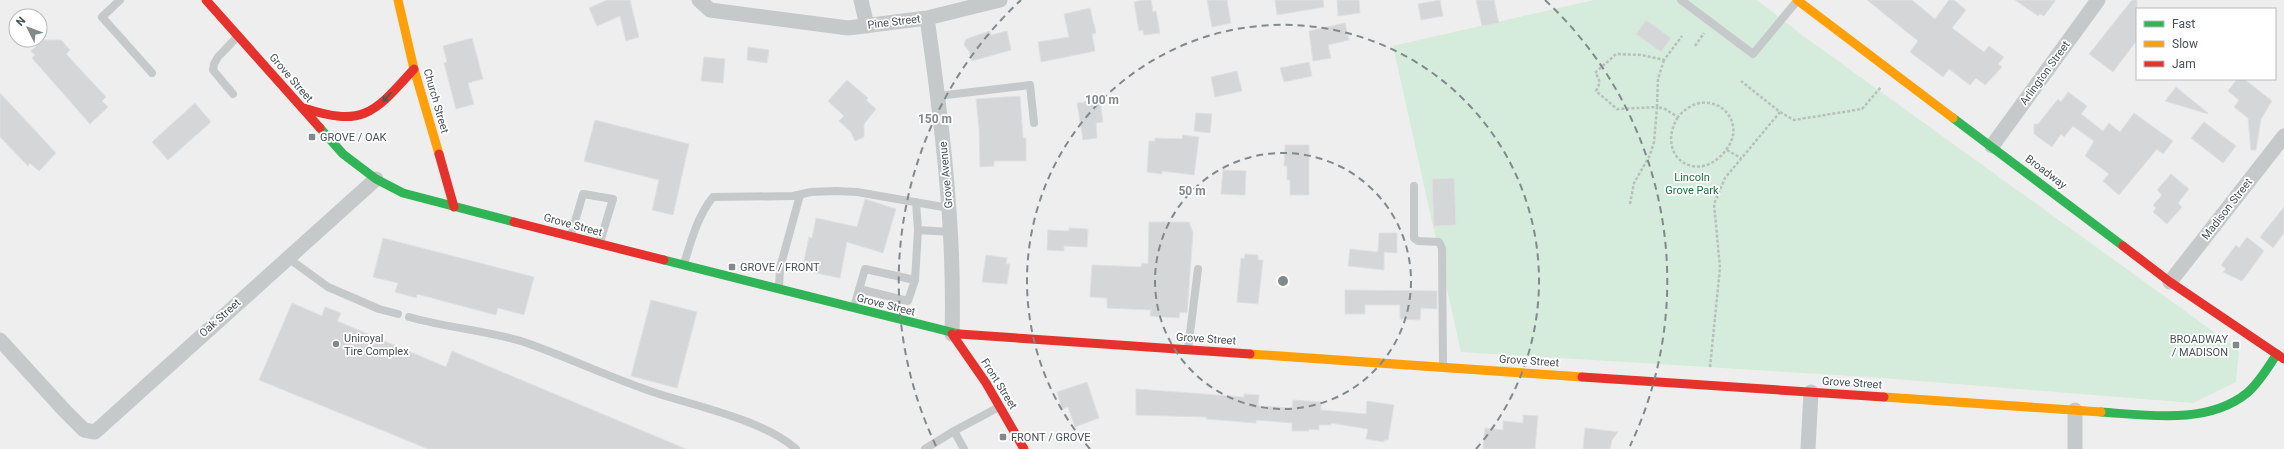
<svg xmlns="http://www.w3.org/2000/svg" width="2284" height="449" viewBox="0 0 2284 449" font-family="Roboto,sans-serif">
	<rect width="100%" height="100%" fill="#eee"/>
	<path fill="#d5ebdb" d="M 1594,0 L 1757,0 L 1802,35 L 2239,350 L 2236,382 L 2193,403 L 1870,377 L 1461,352 L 1393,46 Z"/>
	<path fill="#d4d6d7" stroke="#e0e0e1" d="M 607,0 L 630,0 L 639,37 L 626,41 L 620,16 L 597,26 L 589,8 Z
		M 1143,0 L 1151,0 L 1153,12 L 1156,11 L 1160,33 L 1144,35 L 1143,30 L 1139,31 L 1134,2 Z
		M 1207,0 L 1227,0 L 1231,23 L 1212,27 Z
		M 1275,0 L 1323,0 L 1324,7 L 1277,15 Z
		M 1337,0 L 1359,0 L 1360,13 L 1338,16 Z
		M 1440,0 L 1443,16 L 1421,20 L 1418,4 Z
		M 1476,0 L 1494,0 L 1499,23 L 1482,26 Z
		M 1867,0 L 1912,0 L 1935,19 L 1949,0 L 1954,0 L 1966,10 L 1952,28 L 1984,52 L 1989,46 L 2004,57 L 1998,64 L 2002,67 L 1985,85 L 1976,78 L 1970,85 L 1949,69 L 1943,77 L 1910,52 L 1918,41 Z
		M 2015,0 L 2056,0 L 2044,16 L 2040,14 L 2038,16 Z
		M 2132,0 L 2137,0 L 2137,40 L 2113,72 L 2089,54 Z
		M 1090,8 L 1096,33 L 1092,34 L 1095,51 L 1041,62 L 1038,42 L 1069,37 L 1064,14 Z
		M 1646,20 L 1671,38 L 1661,52 L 1636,34 Z
		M 1345,23 L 1349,40 L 1328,45 L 1331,58 L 1313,61 L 1309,31 Z
		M 990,31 L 991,35 L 1007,31 L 1011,50 L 972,61 L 969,51 L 964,45 L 966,39 Z
		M 472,38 L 483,79 L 468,83 L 474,104 L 456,109 L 444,63 L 447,62 L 443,46 Z
		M 43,40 L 61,40 L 70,50 L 66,54 L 106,97 L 102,101 L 108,107 L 90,124 L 32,58 L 35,55 L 31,51 Z
		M 748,47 L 769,50 L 767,63 L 747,60 Z
		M 704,57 L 725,59 L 723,83 L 701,81 Z
		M 1309,62 L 1312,76 L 1284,82 L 1280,68 Z
		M 1237,71 L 1242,91 L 1215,97 L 1211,77 Z
		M 2237,79 L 2244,79 L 2272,101 L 2261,119 L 2256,150 L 2251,150 L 2248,118 L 2234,107 L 2239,100 L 2228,91 Z
		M 847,80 L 868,98 L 866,100 L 876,109 L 864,124 L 864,137 L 855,141 L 851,132 L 839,121 L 844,116 L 828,101 Z
		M 2176,87 L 2208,113 L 2208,114 L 2165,101 Z
		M 2068,92 L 2087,106 L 2081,114 L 2103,131 L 2109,123 L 2120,132 L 2134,113 L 2173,141 L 2163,154 L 2157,149 L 2119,195 L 2103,181 L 2109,174 L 2085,156 L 2094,141 L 2073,126 L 2064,137 L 2061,134 L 2052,147 L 2034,134 L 2034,124 L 2038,124 L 2058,99 L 2061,102 Z
		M 0,93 L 56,153 L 39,171 L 30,163 L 28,166 L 0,137 Z
		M 1020,96 L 1023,138 L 1026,138 L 1026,161 L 994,161 L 994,166 L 980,167 L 979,128 L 976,99 Z
		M 1100,100 L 1103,122 L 1096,123 L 1097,138 L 1083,140 L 1077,103 Z
		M 195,103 L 211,122 L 168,160 L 152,142 Z
		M 1196,113 L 1212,114 L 1210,133 L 1194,131 Z
		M 595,120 L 689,144 L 673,215 L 652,210 L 659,180 L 584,161 Z
		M 2204,122 L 2236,146 L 2223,163 L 2191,138 Z
		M 1183,135 L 1199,137 L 1194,175 L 1162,171 L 1162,174 L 1147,172 L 1149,141 L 1155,141 L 1155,138 L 1182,139 Z
		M 1285,145 L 1309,145 L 1309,195 L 1290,195 L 1290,180 L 1287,180 L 1287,166 L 1284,166 Z
		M 1223,170 L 1246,171 L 1245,195 L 1221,194 Z
		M 2171,174 L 2189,189 L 2178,203 L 2182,207 L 2167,224 L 2153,212 L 2156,208 L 2153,205 L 2162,195 L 2157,190 Z
		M 1454,178 L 1456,225 L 1434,226 L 1432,179 Z
		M 865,199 L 896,209 L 883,253 L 847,242 L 840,278 L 802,270 L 809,237 L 812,238 L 816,218 L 857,227 Z
		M 2284,207 L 2284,233 L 2273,248 L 2260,237 Z
		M 1149,222 L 1189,222 L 1193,233 L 1187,313 L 1180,312 L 1179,318 L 1150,316 L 1151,310 L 1107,308 L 1107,298 L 1090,297 L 1092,265 L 1141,267 L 1142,263 L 1148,264 Z
		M 1069,228 L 1088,229 L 1087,247 L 1064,246 L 1064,251 L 1047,250 L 1048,230 L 1069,231 Z
		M 1379,233 L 1397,233 L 1397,253 L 1384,252 L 1384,270 L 1348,266 L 1350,249 L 1378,252 Z
		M 2247,237 L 2264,251 L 2242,281 L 2223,272 L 2226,269 L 2221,265 L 2236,245 L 2239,248 Z
		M 383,238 L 534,277 L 524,315 L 498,308 L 496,315 L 417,294 L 416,298 L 395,292 L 398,283 L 373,277 Z
		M 1245,254 L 1258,255 L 1258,260 L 1263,260 L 1258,304 L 1237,302 L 1241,258 L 1244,259 Z
		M 986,255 L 1007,258 L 1006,264 L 1010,264 L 1007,284 L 982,282 Z
		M 1345,290 L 1437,291 L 1437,309 L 1421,308 L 1420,320 L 1400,319 L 1400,305 L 1365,305 L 1365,314 L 1345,314 Z
		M 651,300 L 697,312 L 677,388 L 631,376 Z
		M 292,303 L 322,316 L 325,307 L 341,313 L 337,321 L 446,367 L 452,351 L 686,449 L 428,449 L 259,380 Z
		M 1087,382 L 1099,418 L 1075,427 L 1068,407 L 1062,409 L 1057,392 Z
		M 1136,389 L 1244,397 L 1244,394 L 1259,395 L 1258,406 L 1292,408 L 1293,400 L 1321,402 L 1321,410 L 1366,414 L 1367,401 L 1394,405 L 1388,440 L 1384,440 L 1384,442 L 1366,439 L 1368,429 L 1331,423 L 1331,425 L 1319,425 L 1319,430 L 1309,429 L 1309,431 L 1292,431 L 1292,423 L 1256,420 L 1256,423 L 1206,419 L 1206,417 L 1136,415 Z
		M 1523,415 L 1538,416 L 1535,449 L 1483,449 L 1485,428 L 1503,430 L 1503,421 L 1523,423 Z
		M 1585,428 L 1618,432 L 1612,440 L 1610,449 L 1583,449 Z"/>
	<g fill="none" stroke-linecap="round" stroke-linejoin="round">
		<path stroke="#b7c0bc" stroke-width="2.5" stroke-dasharray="3 2" stroke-linecap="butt" d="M 1695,46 L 1704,33
			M 1664,60 L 1658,79 L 1657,107 L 1665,109 L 1678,117 C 1707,82 1751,118 1726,150 C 1698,187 1654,156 1678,117
			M 1780,112 L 1794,120 L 1862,109 L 1881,87
			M 1727,150 L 1741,158
			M 1630,204 L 1634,183 L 1650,155 L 1654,142 L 1657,107 L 1617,109 L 1596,91 C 1600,84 1601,80 1595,73 L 1616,54 L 1642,55 L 1664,60 L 1682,36
			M 1710,367 L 1720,268 L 1714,204 L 1725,178 L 1780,112 L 1741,81"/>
		<path stroke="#c6c9c9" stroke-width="8" d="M 120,0 L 102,17 L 152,73
			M 1681,0 L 1753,54 L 1797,1
			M 233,94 L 213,70 L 214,64 L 218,57 L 237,37
			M 938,96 L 1030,85 L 1034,123
			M 1414,186 L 1414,238 L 1418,241 L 1439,242 L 1442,248 L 1443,367
			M 916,202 L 918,230
			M 571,235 L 583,194 L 613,199 L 600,242
			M 288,258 L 328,287 L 379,309 L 398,314
			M 684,264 C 691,241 698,215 713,197 L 793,196 L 811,192 L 836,191 L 857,192 L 949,208
			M 779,288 L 780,268 L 800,195
			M 859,289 L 908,301 L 915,280
			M 854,307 L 865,269 L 915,280 L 918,230 L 951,232
			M 409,317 C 447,328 486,330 524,342 C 570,358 613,379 659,394 C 700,407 765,421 796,449
			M 1188,349 L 1198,269
			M 954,431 L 964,449
			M 925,449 L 954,431 L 999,407"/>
		<path stroke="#c6c9c9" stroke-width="15" d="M 699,0 L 710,10 L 848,28 L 927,18 L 1000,0
			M 861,0 L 867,26
			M 927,18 C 942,123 955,228 952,334
			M 1992,146 L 2098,0
			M 2170,282 L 2284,136
			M 0,340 L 64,410 L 84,430 L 95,432 L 376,179
			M 2075,410 L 2075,449
			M 1808,449 L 1811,392"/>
		<path stroke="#30b455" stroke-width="9" d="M 1953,118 L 2123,246
			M 320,128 L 343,154 L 376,179 L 403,193 L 514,222
			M 664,260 L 959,334
			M 2101,412 C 2147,415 2208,425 2247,393 C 2259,383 2268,367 2277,354"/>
		<path stroke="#ff9f0a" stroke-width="9" d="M 398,0 L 414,69 L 439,154
			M 1797,0 L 1953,118
			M 1250,354 L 1582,377
			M 1884,397 L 2101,412"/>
		<path stroke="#e5322d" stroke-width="9" d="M 206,0 L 320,128
			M 304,108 C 364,128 375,112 414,69
			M 439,154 L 454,207
			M 514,222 L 664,260
			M 2123,246 L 2170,282 L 2284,359
			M 952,334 L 986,383 L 1024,449
			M 959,334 L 1250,354
			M 1582,377 L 1884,397"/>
	</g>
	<defs><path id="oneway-shaft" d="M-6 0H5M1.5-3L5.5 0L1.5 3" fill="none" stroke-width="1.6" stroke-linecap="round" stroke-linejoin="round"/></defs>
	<use stroke="#465c58" href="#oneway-shaft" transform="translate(387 97) rotate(133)"/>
	<g fill="none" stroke="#82898c" stroke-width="2" stroke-dasharray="7 5">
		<circle cx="1283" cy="281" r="128"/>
		<path d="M1090 449A256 256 0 1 1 1476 449"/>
		<path d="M936 446A384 384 0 0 1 1021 0M1545 0A384 384 0 0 1 1630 446"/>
	</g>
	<g fill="#82898c" stroke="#fff" stroke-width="1.5">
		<rect x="308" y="133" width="8" height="8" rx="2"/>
		<rect x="728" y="263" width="8" height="8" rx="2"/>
		<circle cx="336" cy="344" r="4"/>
		<rect x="2232" y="341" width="8" height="8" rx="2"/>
		<rect x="999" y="433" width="8" height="8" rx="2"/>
	</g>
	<g text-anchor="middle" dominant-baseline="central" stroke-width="3.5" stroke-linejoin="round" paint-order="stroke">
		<g font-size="11" fill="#485258" stroke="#fff">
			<text transform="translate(894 22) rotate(-7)">Pine Street</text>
			<text transform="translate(2045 73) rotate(-54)">Arlington Street</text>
			<text transform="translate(291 78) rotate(49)">Grove Street</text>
			<text transform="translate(436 101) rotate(74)">Church Street</text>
			<text transform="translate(2046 172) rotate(37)">Broadway</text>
			<text transform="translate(946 175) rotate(-95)">Grove Avenue</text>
			<text transform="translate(2227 209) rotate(-52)">Madison Street</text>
			<text transform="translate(573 225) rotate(15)">Grove Street</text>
			<text transform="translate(886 305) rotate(14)">Grove Street</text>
			<text transform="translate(220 318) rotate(-42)">Oak Street</text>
			<text transform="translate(1206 339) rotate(4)">Grove Street</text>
			<text transform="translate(1529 361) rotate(4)">Grove Street</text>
			<text transform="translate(1852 383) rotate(4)">Grove Street</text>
			<text transform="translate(999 384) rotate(58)">Front Street</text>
		</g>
		<g font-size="11" fill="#485258" stroke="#fff" text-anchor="start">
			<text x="320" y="137">GROVE / OAK</text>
			<text x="740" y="267">GROVE / FRONT</text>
			<text x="344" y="338">Uniroyal<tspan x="344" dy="13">Tire Complex</tspan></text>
			<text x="2228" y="339" text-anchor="end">BROADWAY<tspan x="2228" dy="13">/ MADISON</tspan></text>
			<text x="1011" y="437">FRONT / GROVE</text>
		</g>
		<g font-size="11" fill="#227042" stroke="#fff">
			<text x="1692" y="177">Lincoln<tspan x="1692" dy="13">Grove Park</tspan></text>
		</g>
	</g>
	<circle cx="1283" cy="281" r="6" fill="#82898c" stroke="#fff" stroke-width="2"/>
	<g font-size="12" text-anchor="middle" font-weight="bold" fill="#82898c" stroke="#fff" stroke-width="3.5" stroke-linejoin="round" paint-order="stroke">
		<text x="1102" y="104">100 m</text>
		<text x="935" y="123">150 m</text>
		<text x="1192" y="195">50 m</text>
	</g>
	<rect x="2136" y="8" width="140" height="72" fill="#ffffff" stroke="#b6babc"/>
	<rect x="2144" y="21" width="20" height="6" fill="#30b455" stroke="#b6babc"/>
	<text x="2172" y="28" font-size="12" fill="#485258">Fast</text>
	<rect x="2144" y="41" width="20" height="6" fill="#ff9f0a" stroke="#b6babc"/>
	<text x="2172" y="48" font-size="12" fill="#485258">Slow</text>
	<rect x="2144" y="61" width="20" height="6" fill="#e5322d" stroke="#b6babc"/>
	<text x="2172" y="68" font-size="12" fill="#485258">Jam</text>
	<g transform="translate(28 28) rotate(312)"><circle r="19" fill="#ffffff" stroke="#b6babc"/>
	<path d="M0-3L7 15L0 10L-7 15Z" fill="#82898c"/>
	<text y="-6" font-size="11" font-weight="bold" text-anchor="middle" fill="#485258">N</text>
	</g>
</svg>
